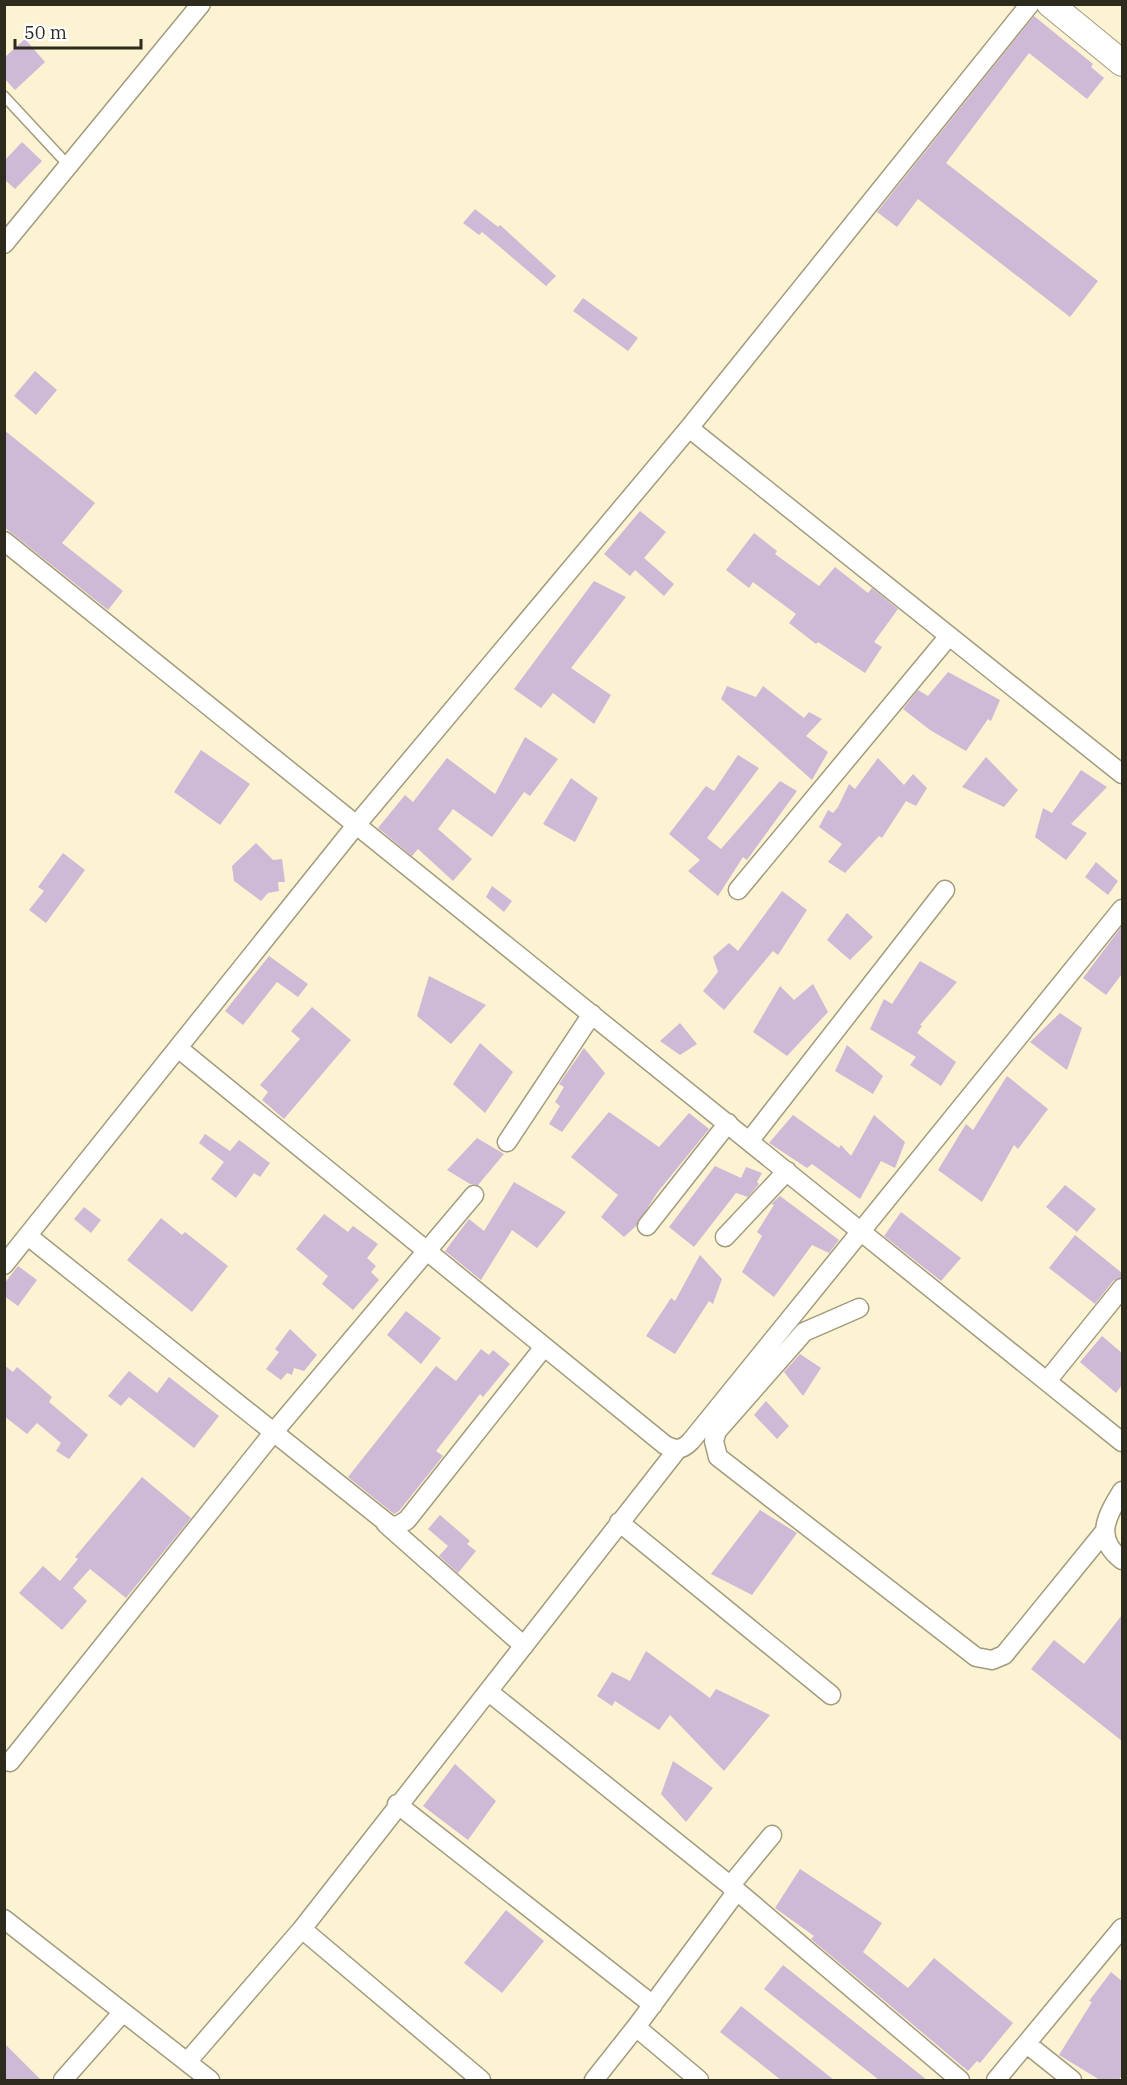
<svg xmlns="http://www.w3.org/2000/svg" width="1127" height="2085" viewBox="0 0 1127 2085" font-family="'IBM Plex Serif',serif">
	<rect width="100%" height="100%" fill="#fcf3d3"/>
	<path fill="#ceb9d6" d="M 1034,16 L 1093,64 L 1091,67 L 1104,78 L 1087,99 L 1029,53 L 946,163 L 1098,281 L 1070,317 L 918,199 L 897,227 L 877,212 Z
		M 25,39 L 45,62 L 15,90 L 4,78 L 4,58 Z
		M 22,142 L 42,161 L 15,189 L 4,179 L 4,161 Z
		M 475,209 L 498,227 L 500,225 L 556,276 L 546,286 L 482,232 L 479,235 L 463,223 Z
		M 583,298 L 638,338 L 628,351 L 573,311 Z
		M 35,371 L 57,390 L 36,415 L 14,396 Z
		M 4,430 L 95,503 L 62,543 L 123,591 L 108,610 L 4,527 Z
		M 640,511 L 666,532 L 644,558 L 674,584 L 664,596 L 635,570 L 630,576 L 604,554 Z
		M 754,533 L 777,551 L 775,554 L 819,586 L 835,567 L 868,593 L 872,588 L 898,609 L 874,642 L 882,647 L 865,673 L 818,642 L 816,644 L 789,623 L 796,614 L 753,582 L 749,588 L 726,570 Z
		M 594,581 L 626,597 L 571,668 L 611,695 L 594,724 L 553,693 L 541,708 L 514,689 Z
		M 948,672 L 1000,700 L 991,721 L 988,719 L 966,751 L 930,730 L 903,709 L 918,690 L 928,696 Z
		M 727,686 L 756,697 L 763,686 L 804,718 L 809,712 L 822,719 L 806,736 L 828,752 L 812,780 L 721,699 Z
		M 525,737 L 558,759 L 530,796 L 524,792 L 492,837 L 453,809 L 438,829 L 472,859 L 453,881 L 418,849 L 412,856 L 378,828 L 405,795 L 413,802 L 447,758 L 495,794 Z
		M 201,750 L 250,784 L 220,825 L 174,792 Z
		M 738,755 L 759,768 L 707,838 L 721,849 L 780,781 L 797,791 L 747,860 L 743,857 L 718,896 L 688,871 L 700,860 L 669,834 L 706,786 L 714,791 Z
		M 986,757 L 1018,790 L 1004,807 L 962,787 Z
		M 878,758 L 904,785 L 913,774 L 927,788 L 916,806 L 906,801 L 882,838 L 879,836 L 845,873 L 828,862 L 842,844 L 819,827 L 828,810 L 833,813 L 838,807 L 849,784 L 855,789 Z
		M 1081,770 L 1107,787 L 1071,824 L 1087,833 L 1066,860 L 1035,837 L 1043,808 L 1052,813 Z
		M 571,778 L 598,798 L 575,842 L 543,824 Z
		M 256,843 L 273,860 L 282,859 L 285,882 L 278,882 L 279,891 L 268,893 L 261,901 L 234,881 L 232,866 Z
		M 63,853 L 85,870 L 46,923 L 29,910 L 44,891 L 38,887 Z
		M 1096,862 L 1118,881 L 1108,895 L 1085,877 Z
		M 492,886 L 512,901 L 504,912 L 486,897 Z
		M 782,891 L 807,910 L 778,955 L 773,951 L 724,1010 L 703,991 L 718,972 L 713,957 L 729,943 L 738,951 Z
		M 847,913 L 873,937 L 850,960 L 827,940 Z
		M 1122,926 L 1122,974 L 1106,995 L 1083,978 Z
		M 269,956 L 308,984 L 298,997 L 277,982 L 243,1025 L 225,1011 Z
		M 920,961 L 957,982 L 920,1025 L 922,1026 L 917,1033 L 956,1062 L 941,1086 L 910,1065 L 916,1057 L 870,1029 L 884,999 L 892,1004 Z
		M 429,976 L 486,1005 L 451,1044 L 417,1016 Z
		M 813,984 L 828,1012 L 787,1056 L 753,1032 L 780,986 L 794,1000 Z
		M 312,1007 L 351,1040 L 284,1119 L 262,1100 L 268,1092 L 260,1085 L 300,1039 L 291,1031 Z
		M 1060,1013 L 1082,1028 L 1067,1070 L 1030,1042 Z
		M 680,1023 L 697,1044 L 680,1055 L 660,1041 Z
		M 480,1043 L 513,1072 L 485,1113 L 453,1084 Z
		M 847,1045 L 883,1076 L 873,1094 L 835,1071 Z
		M 584,1048 L 605,1073 L 562,1132 L 549,1124 L 560,1106 L 555,1102 L 564,1087 L 559,1084 Z
		M 1007,1076 L 1048,1109 L 1018,1149 L 1014,1145 L 982,1202 L 938,1170 L 966,1124 L 973,1130 Z
		M 609,1112 L 659,1147 L 689,1113 L 709,1129 L 657,1193 L 636,1226 L 624,1237 L 601,1217 L 618,1195 L 571,1157 Z
		M 793,1115 L 839,1148 L 841,1145 L 851,1156 L 874,1115 L 905,1142 L 895,1168 L 881,1161 L 860,1199 L 812,1164 L 807,1168 L 769,1143 Z
		M 205,1134 L 230,1151 L 239,1140 L 270,1163 L 260,1177 L 254,1173 L 236,1198 L 211,1179 L 224,1162 L 199,1143 Z
		M 477,1138 L 504,1154 L 478,1185 L 470,1184 L 447,1170 Z
		M 715,1166 L 741,1178 L 746,1167 L 762,1173 L 757,1182 L 759,1184 L 748,1197 L 736,1193 L 694,1247 L 669,1227 Z
		M 514,1182 L 566,1212 L 537,1248 L 512,1230 L 481,1280 L 445,1251 L 469,1219 L 484,1231 Z
		M 1065,1185 L 1096,1209 L 1077,1232 L 1046,1207 Z
		M 780,1196 L 839,1240 L 829,1253 L 812,1245 L 774,1297 L 742,1272 L 762,1236 L 757,1232 L 774,1205 L 771,1204 Z
		M 84,1207 L 101,1220 L 91,1233 L 74,1219 Z
		M 901,1212 L 961,1258 L 941,1281 L 884,1236 Z
		M 324,1214 L 348,1232 L 353,1226 L 378,1244 L 367,1258 L 376,1266 L 371,1272 L 379,1280 L 353,1310 L 322,1284 L 328,1276 L 296,1249 Z
		M 161,1218 L 182,1235 L 185,1232 L 228,1266 L 192,1312 L 127,1260 Z
		M 1075,1235 L 1122,1273 L 1122,1277 L 1113,1281 L 1095,1304 L 1049,1268 Z
		M 700,1255 L 722,1279 L 713,1304 L 709,1301 L 675,1354 L 646,1336 L 671,1298 L 675,1301 Z
		M 18,1266 L 37,1280 L 18,1306 L 4,1296 L 4,1284 Z
		M 406,1311 L 441,1338 L 421,1364 L 387,1335 Z
		M 290,1329 L 317,1355 L 304,1371 L 294,1368 L 292,1375 L 287,1373 L 281,1380 L 266,1369 L 279,1352 L 275,1349 Z
		M 1102,1336 L 1122,1353 L 1122,1385 L 1116,1393 L 1080,1362 Z
		M 481,1349 L 489,1355 L 493,1350 L 510,1364 L 483,1397 L 480,1394 L 436,1451 L 443,1456 L 399,1511 L 394,1514 L 348,1477 L 436,1366 L 456,1381 Z
		M 800,1354 L 821,1368 L 803,1396 L 784,1372 Z
		M 4,1365 L 13,1372 L 17,1367 L 30,1378 L 52,1397 L 49,1402 L 88,1435 L 69,1459 L 56,1451 L 61,1443 L 37,1423 L 27,1434 L 4,1416 Z
		M 129,1371 L 157,1393 L 169,1377 L 219,1416 L 194,1448 L 129,1397 L 121,1406 L 108,1396 Z
		M 766,1401 L 789,1426 L 777,1439 L 754,1415 Z
		M 142,1477 L 191,1518 L 126,1598 L 90,1569 L 73,1588 L 87,1601 L 62,1630 L 19,1593 L 43,1566 L 60,1581 L 78,1559 L 75,1557 Z
		M 760,1510 L 797,1533 L 752,1595 L 711,1574 Z
		M 440,1515 L 470,1541 L 467,1544 L 476,1551 L 458,1573 L 439,1556 L 448,1546 L 428,1529 Z
		M 1122,1615 L 1122,1741 L 1031,1669 L 1054,1640 L 1084,1664 Z
		M 646,1651 L 710,1698 L 716,1689 L 770,1715 L 724,1771 L 670,1715 L 659,1730 L 615,1701 L 612,1706 L 597,1696 L 612,1672 L 630,1681 Z
		M 673,1761 L 713,1788 L 686,1822 L 661,1794 Z
		M 455,1764 L 496,1801 L 468,1840 L 423,1806 Z
		M 800,1869 L 882,1923 L 863,1952 L 908,1988 L 934,1958 L 1013,2023 L 980,2063 L 977,2061 L 968,2071 L 811,1939 L 814,1936 L 775,1908 Z
		M 506,1910 L 544,1941 L 502,1993 L 464,1963 Z
		M 783,1965 L 927,2080 L 879,2080 L 764,1989 Z
		M 1111,1972 L 1122,1981 L 1122,2075 L 1119,2080 L 1100,2080 L 1059,2055 L 1092,2002 L 1089,2001 Z
		M 741,2006 L 834,2080 L 781,2080 L 720,2032 Z
		M 4,2043 L 41,2080 L 4,2080 Z"/>
	<g fill="none" stroke-linecap="round" stroke-linejoin="round">
		<defs>
			<path id="lane" d="M 4,96 L 69,166"/>
			<path id="street" d="M 4,244 L 201,4
				M 689,428 L 1122,774
				M 4,541 L 1122,1442
				M 738,890 L 949,636
				M 178,1048 L 665,1445 C 677,1451 682,1450 691,1441 L 1122,909
				M 750,1140 L 945,890
				M 507,1142 L 592,1014
				M 647,1226 L 728,1123
				M 28,1236 L 391,1526 L 399,1525 L 407,1520 L 544,1347
				M 725,1237 L 787,1171
				M 4,1265 L 357,824 L 689,428 L 1030,4
				M 859,1308 L 804,1332 L 717,1431 L 714,1441 L 718,1457 L 976,1657 L 992,1660 L 1004,1655 L 1105,1531
				M 1047,1381 L 1122,1288
				M 1122,1491 C 1106,1517 1094,1538 1122,1560
				M 619,1522 L 831,1695
				M 386,1524 L 524,1646
				M 489,1692 L 737,1891 L 960,2080
				M 10,1762 L 273,1433 L 474,1195
				M 397,1804 L 653,2005
				M 730,1886 L 772,1835
				M 4,1919 L 210,2080
				M 302,1929 L 481,2080
				M 636,2027 L 737,1891
				M 1027,2044 L 1072,2080
				M 187,2062 L 302,1929 L 677,1450
				M 63,2080 L 123,2012
				M 594,2080 L 636,2027 L 699,2080
				M 996,2080 L 1122,1928"/>
			<path id="secondary" d="M 1050,4 L 1122,63"/>
		</defs>
		<use href="#lane" stroke="#a39b7d" stroke-width="12"/>
		<use href="#street" stroke="#a39b7d" stroke-width="21"/>
		<use href="#secondary" stroke="#a39b7d" stroke-width="28"/>
		<use href="#lane" stroke="#fff" stroke-width="9"/>
		<use href="#street" stroke="#fff" stroke-width="18"/>
		<use href="#secondary" stroke="#fff" stroke-width="26"/>
	</g>
	<rect width="1127" height="2085" fill="none" stroke="#2d2a1e" stroke-width="12"/>
	<path d="M15 39v9h126v-9" fill="none" stroke="#2d2a1e" stroke-width="3"/>
	<text x="24" y="39" font-size="18" fill="#2d2a1e" stroke="#ffffff" stroke-width="4.5" paint-order="stroke">50 m</text>
</svg>
